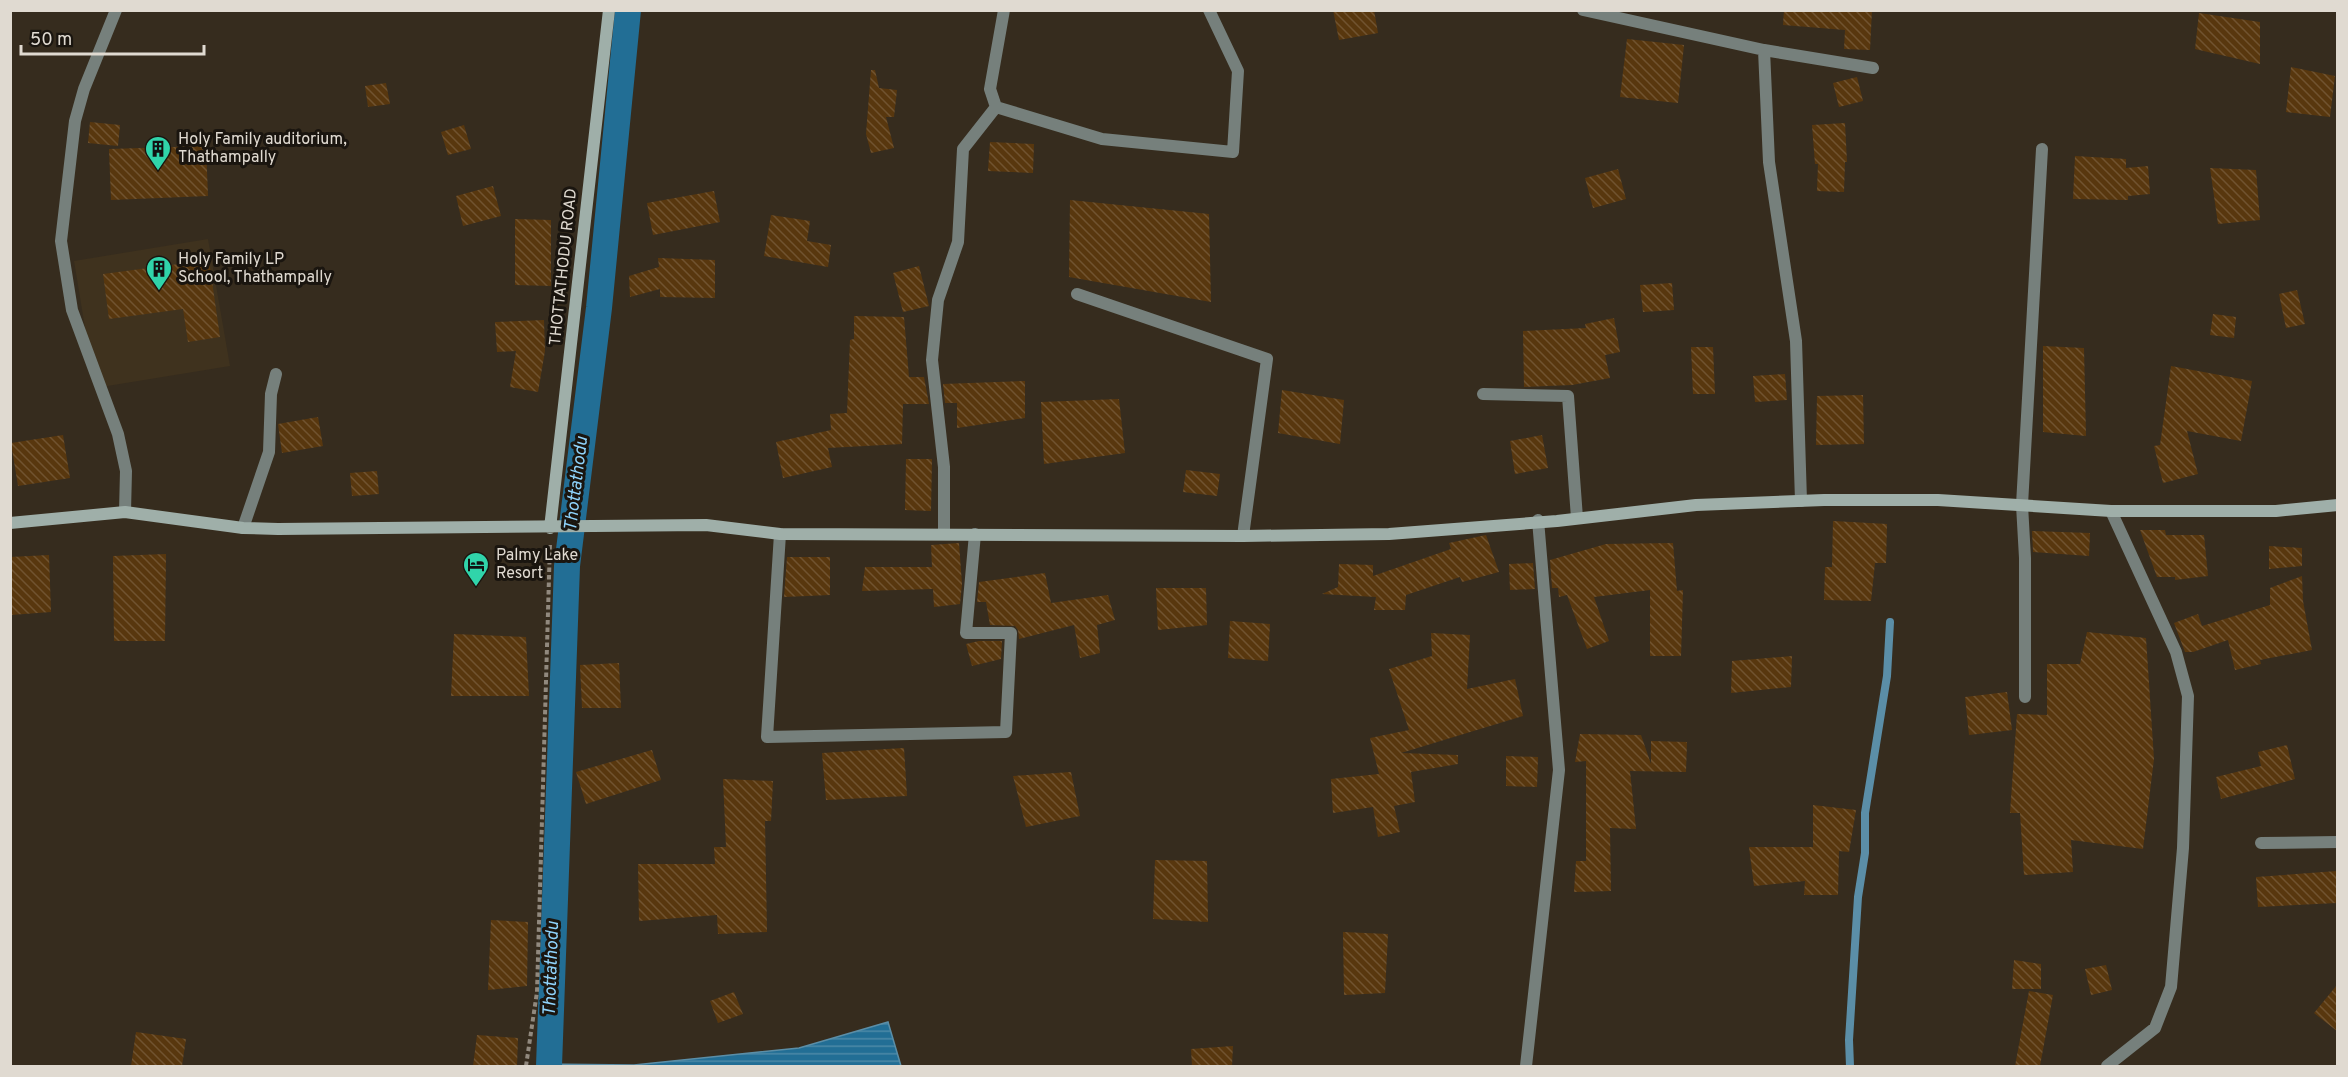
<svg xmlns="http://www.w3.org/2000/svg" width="2348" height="1077" viewBox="0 0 2348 1077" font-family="Overpass,sans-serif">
	<defs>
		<pattern id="water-rules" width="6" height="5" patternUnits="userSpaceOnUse" patternTransform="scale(1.5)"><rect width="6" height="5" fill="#226e95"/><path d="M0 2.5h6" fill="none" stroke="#4c89a7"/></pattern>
		<pattern id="building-back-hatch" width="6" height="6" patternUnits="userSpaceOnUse" patternTransform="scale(1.5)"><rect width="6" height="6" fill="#58370e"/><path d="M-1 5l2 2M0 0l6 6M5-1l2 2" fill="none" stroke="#705330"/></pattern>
	</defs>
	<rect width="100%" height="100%" fill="#362c1e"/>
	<path fill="#3f321e" d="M 208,239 L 230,366 L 95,388 L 74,261 Z"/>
	<path fill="url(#water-rules)" stroke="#5b8ea7" stroke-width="1.5" d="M 888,1022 L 901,1066 L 540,1066 L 540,1064 L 634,1065 L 799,1048 Z"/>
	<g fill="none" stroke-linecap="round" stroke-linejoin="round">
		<path stroke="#5b8ea7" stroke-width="8" d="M 1850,1066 L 1849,1040 L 1858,897 L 1865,853 L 1865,813 L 1887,676 L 1890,622"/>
		<path stroke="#226e95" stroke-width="26" d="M 549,1066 L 567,566 L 599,308 L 628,10"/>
	</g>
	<path fill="url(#building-back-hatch)" d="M 1333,10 L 1374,10 L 1378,33 L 1339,40 Z
		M 1784,10 L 1872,10 L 1870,50 L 1844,49 L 1845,30 L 1783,25 Z
		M 2199,13 L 2260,22 L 2260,64 L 2195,49 Z
		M 1627,39 L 1684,45 L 1678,103 L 1620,97 Z
		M 2291,67 L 2335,76 L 2330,117 L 2286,112 Z
		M 871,70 L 875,70 L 879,88 L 897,90 L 894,117 L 886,117 L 894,148 L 871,153 L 866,134 Z
		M 1857,77 L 1863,101 L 1839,107 L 1833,83 Z
		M 386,83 L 390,104 L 368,107 L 365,86 Z
		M 90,122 L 120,125 L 118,146 L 88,143 Z
		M 1845,123 L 1847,162 L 1845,162 L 1844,192 L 1817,191 L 1818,164 L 1815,164 L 1812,125 Z
		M 464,125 L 471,149 L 448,155 L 441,132 Z
		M 990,142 L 1034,144 L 1033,173 L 988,171 Z
		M 206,146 L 208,196 L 111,200 L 109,149 Z
		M 2075,156 L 2126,159 L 2126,168 L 2148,166 L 2150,194 L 2128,196 L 2128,200 L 2073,199 Z
		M 2210,168 L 2256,170 L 2260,220 L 2218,224 Z
		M 1618,169 L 1626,199 L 1593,208 L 1585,178 Z
		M 493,186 L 501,216 L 463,226 L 456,196 Z
		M 714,191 L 720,222 L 653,235 L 647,203 Z
		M 1070,200 L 1209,214 L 1211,302 L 1069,277 Z
		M 771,215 L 810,221 L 807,241 L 831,245 L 828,267 L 764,256 Z
		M 515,219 L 551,220 L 551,286 L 515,285 Z
		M 658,258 L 715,260 L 715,298 L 660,297 L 660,289 L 630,297 L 629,276 L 659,267 Z
		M 209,260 L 220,337 L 188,342 L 183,309 L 109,319 L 103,274 Z
		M 919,266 L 929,306 L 903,312 L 893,273 Z
		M 1672,283 L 1674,310 L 1643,312 L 1640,285 Z
		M 2297,290 L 2305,324 L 2286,328 L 2279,294 Z
		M 2213,314 L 2236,317 L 2234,338 L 2210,335 Z
		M 854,316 L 904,317 L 909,377 L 924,377 L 929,404 L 903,404 L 902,444 L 828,448 L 832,467 L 783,478 L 776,442 L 831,430 L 830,414 L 847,413 L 850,340 L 854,339 Z
		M 1614,318 L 1620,352 L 1605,355 L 1610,378 L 1572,385 L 1524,387 L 1523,331 L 1586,328 L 1585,324 Z
		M 544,320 L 545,351 L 538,392 L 510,387 L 516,351 L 497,352 L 495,322 Z
		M 2043,346 L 2084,348 L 2086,436 L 2043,432 Z
		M 1691,347 L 1713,347 L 1715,394 L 1693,394 Z
		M 2171,366 L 2252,381 L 2241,441 L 2187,431 L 2198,474 L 2163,483 L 2154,446 L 2160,445 Z
		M 1785,374 L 1787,400 L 1755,402 L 1753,376 Z
		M 1025,381 L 1025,418 L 957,428 L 957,403 L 945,403 L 943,384 Z
		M 1282,390 L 1344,400 L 1340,444 L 1278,433 Z
		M 1863,395 L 1864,444 L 1816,445 L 1817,396 Z
		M 1119,399 L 1125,453 L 1044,464 L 1041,402 Z
		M 318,417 L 323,446 L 282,453 L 278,424 Z
		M 63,435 L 70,478 L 18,486 L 11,443 Z
		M 1542,435 L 1548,468 L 1515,474 L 1510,441 Z
		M 906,459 L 932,459 L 931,511 L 905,510 Z
		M 1186,470 L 1220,474 L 1217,496 L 1183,492 Z
		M 377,471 L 379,494 L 352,496 L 350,473 Z
		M 1833,521 L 1887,524 L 1886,563 L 1875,563 L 1871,601 L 1824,600 L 1825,567 L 1832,567 Z
		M 2140,530 L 2165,530 L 2166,535 L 2204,535 L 2208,576 L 2175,580 L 2175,577 L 2157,577 Z
		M 2032,531 L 2090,533 L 2089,556 L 2033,552 Z
		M 1486,535 L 1499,572 L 1462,582 L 1460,577 L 1406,595 L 1405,610 L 1374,610 L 1376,597 L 1322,594 L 1338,587 L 1339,564 L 1373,565 L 1373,576 L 1451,549 L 1449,543 Z
		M 959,543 L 962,584 L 960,604 L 934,607 L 933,589 L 862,591 L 865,567 L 932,567 L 931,545 Z
		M 1673,543 L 1677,591 L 1683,590 L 1681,656 L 1650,656 L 1650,590 L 1594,597 L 1609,641 L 1587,649 L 1567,595 L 1559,597 L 1558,588 L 1552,588 L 1550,560 L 1606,544 Z
		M 2269,546 L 2302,548 L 2302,566 L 2269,569 Z
		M 166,554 L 165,641 L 114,641 L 113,556 Z
		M 49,555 L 51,612 L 11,615 L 10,557 Z
		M 787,557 L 830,557 L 830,595 L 784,597 Z
		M 1533,563 L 1535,589 L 1510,590 L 1509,564 Z
		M 1045,573 L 1051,603 L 1108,595 L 1115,620 L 1097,625 L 1100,653 L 1080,658 L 1074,625 L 1019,639 L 1018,630 L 1015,626 L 990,625 L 986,602 L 977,602 L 979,582 Z
		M 2302,576 L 2303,601 L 2312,650 L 2260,660 L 2261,664 L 2235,670 L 2228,640 L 2193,652 L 2185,652 L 2174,623 L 2198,614 L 2202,626 L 2270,605 L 2270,588 Z
		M 1156,588 L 1206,588 L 1207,625 L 1158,630 Z
		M 1230,621 L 1270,624 L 1268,661 L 1228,658 Z
		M 2087,632 L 2146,638 L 2154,759 L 2143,849 L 2071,840 L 2073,872 L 2024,875 L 2020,813 L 2010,813 L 2017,714 L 2047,715 L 2047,664 L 2080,664 Z
		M 1431,633 L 1470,635 L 1467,689 L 1515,679 L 1523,716 L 1401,753 L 1458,755 L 1458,764 L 1411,772 L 1415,802 L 1394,806 L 1400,832 L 1378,837 L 1373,807 L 1333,813 L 1331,779 L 1379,774 L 1370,738 L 1409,730 L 1389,669 L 1432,656 Z
		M 454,634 L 526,637 L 529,696 L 451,696 Z
		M 979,641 L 1002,641 L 1001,659 L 972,666 L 966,644 Z
		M 1792,656 L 1791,687 L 1731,693 L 1732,661 Z
		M 619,663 L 621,708 L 582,708 L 580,665 Z
		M 2007,692 L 2012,730 L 1969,735 L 1965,697 Z
		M 1580,734 L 1641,735 L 1651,764 L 1651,741 L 1687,742 L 1686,772 L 1630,771 L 1636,829 L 1610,828 L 1611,891 L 1574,892 L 1576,861 L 1586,861 L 1586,761 L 1575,762 Z
		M 2287,745 L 2295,779 L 2221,799 L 2216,777 L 2261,766 L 2258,752 Z
		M 904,748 L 907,796 L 826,800 L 822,753 Z
		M 652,750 L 661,780 L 586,804 L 576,772 Z
		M 1506,756 L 1538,757 L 1537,787 L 1506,786 Z
		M 1071,772 L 1080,816 L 1026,827 L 1013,776 Z
		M 723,779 L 773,781 L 771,821 L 765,821 L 767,932 L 718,934 L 717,915 L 639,921 L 638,864 L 715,864 L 714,847 L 726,847 Z
		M 1813,805 L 1856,810 L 1849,852 L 1839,851 L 1838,895 L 1804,895 L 1805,881 L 1754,886 L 1749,847 L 1813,847 Z
		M 1155,860 L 1207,861 L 1208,922 L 1153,919 Z
		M 2337,871 L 2337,903 L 2258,907 L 2256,877 Z
		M 491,920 L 528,922 L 527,986 L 488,990 Z
		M 1343,932 L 1388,934 L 1385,993 L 1344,995 Z
		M 2014,960 L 2041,964 L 2041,989 L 2012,989 Z
		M 2106,965 L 2112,990 L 2091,995 L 2085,969 Z
		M 2337,985 L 2337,1031 L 2314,1013 Z
		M 2029,991 L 2053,995 L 2040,1066 L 2015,1066 Z
		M 734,992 L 743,1014 L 718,1023 L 710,1001 Z
		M 136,1032 L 186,1039 L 182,1066 L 131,1066 Z
		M 477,1035 L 518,1038 L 517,1066 L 473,1066 Z
		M 1233,1046 L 1232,1066 L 1192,1066 L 1191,1049 Z"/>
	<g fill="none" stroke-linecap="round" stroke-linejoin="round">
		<path stroke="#91897e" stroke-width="4" stroke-dasharray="4.5 3" stroke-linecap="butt" d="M 526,1066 L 537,992 L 550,543"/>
		<path stroke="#76807c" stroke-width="12" d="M 116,10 L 84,89 L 75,121 L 61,241 L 72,310 L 118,434 L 126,471 L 125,512
			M 1583,10 L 1764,50 L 1769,162 L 1796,341 L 1801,501
			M 1764,50 L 1873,68
			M 996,107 L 990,89 L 1004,10
			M 1077,294 L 1267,359 L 1243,536
			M 1483,394 L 1568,396 L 1577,518
			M 243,528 L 269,452 L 271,394 L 276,374
			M 780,534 L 767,737 L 1006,732 L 1011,633 L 966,633 L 975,534
			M 944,534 L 944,467 L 932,360 L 938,300 L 958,242 L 963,149 L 996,107 L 1102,139 L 1233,152 L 1238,71 L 1209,10
			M 2025,697 L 2025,558 L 2022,505 L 2042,149
			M 2261,843 L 2338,842
			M 1526,1066 L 1559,770 L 1538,520
			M 2107,1066 L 2155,1028 L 2171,987 L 2183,848 L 2188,696 L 2176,652 L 2111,511"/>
		<path stroke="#9fafa9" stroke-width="12" d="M 10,523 L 125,512 L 243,528 L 278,529 L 706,525 L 780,534 L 1243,536 L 1389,534 L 1557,521 L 1696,505 L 1824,500 L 1938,500 L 2111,511 L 2276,511 L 2338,505
			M 550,528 L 609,10"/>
	</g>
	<defs>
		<symbol id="building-pin" viewBox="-11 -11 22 30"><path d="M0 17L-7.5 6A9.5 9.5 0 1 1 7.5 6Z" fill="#30d4aa" stroke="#1a150f"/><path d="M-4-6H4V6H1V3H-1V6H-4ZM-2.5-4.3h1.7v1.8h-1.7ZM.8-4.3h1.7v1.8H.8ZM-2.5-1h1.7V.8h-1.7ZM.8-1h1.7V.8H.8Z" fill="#111"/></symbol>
		<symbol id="hotel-pin" viewBox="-11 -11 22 30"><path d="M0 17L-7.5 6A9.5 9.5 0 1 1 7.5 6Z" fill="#30d4aa" stroke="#1a150f"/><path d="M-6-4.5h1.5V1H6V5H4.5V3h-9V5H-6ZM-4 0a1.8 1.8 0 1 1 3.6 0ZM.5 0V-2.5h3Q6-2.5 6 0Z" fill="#111"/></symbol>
	</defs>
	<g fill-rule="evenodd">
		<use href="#building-pin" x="143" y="134" width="30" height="40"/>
		<use href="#building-pin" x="144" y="254" width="30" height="40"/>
		<use href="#hotel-pin" x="461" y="550" width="30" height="40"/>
	</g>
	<g text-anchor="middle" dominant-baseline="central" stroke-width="6" stroke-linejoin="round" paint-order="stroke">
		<g font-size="16" fill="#e0dad1" stroke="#1a150f" text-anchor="start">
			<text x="178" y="140">Holy Family auditorium,<tspan x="178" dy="18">Thathampally</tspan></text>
			<text x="178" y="260">Holy Family LP<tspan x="178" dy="18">School, Thathampally</tspan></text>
			<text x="496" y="556">Palmy Lake<tspan x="496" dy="18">Resort</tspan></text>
		</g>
		<g font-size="16" fill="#e0dad1" stroke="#1a150f">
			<text transform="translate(564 267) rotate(-84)">THOTTATHODU ROAD</text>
		</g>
		<g font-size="18" font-style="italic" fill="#8fd3fb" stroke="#1a150f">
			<text transform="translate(577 484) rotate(-83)">Thottathodu</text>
			<text transform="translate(552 969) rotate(-88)">Thottathodu</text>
		</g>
	</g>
	<rect width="2348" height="1077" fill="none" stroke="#e0dad1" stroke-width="24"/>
	<path d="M21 45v9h183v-9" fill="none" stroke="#e0dad1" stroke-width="3"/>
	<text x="30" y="45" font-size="18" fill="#e0dad1" stroke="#1a150f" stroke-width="4.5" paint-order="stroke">50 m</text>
</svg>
